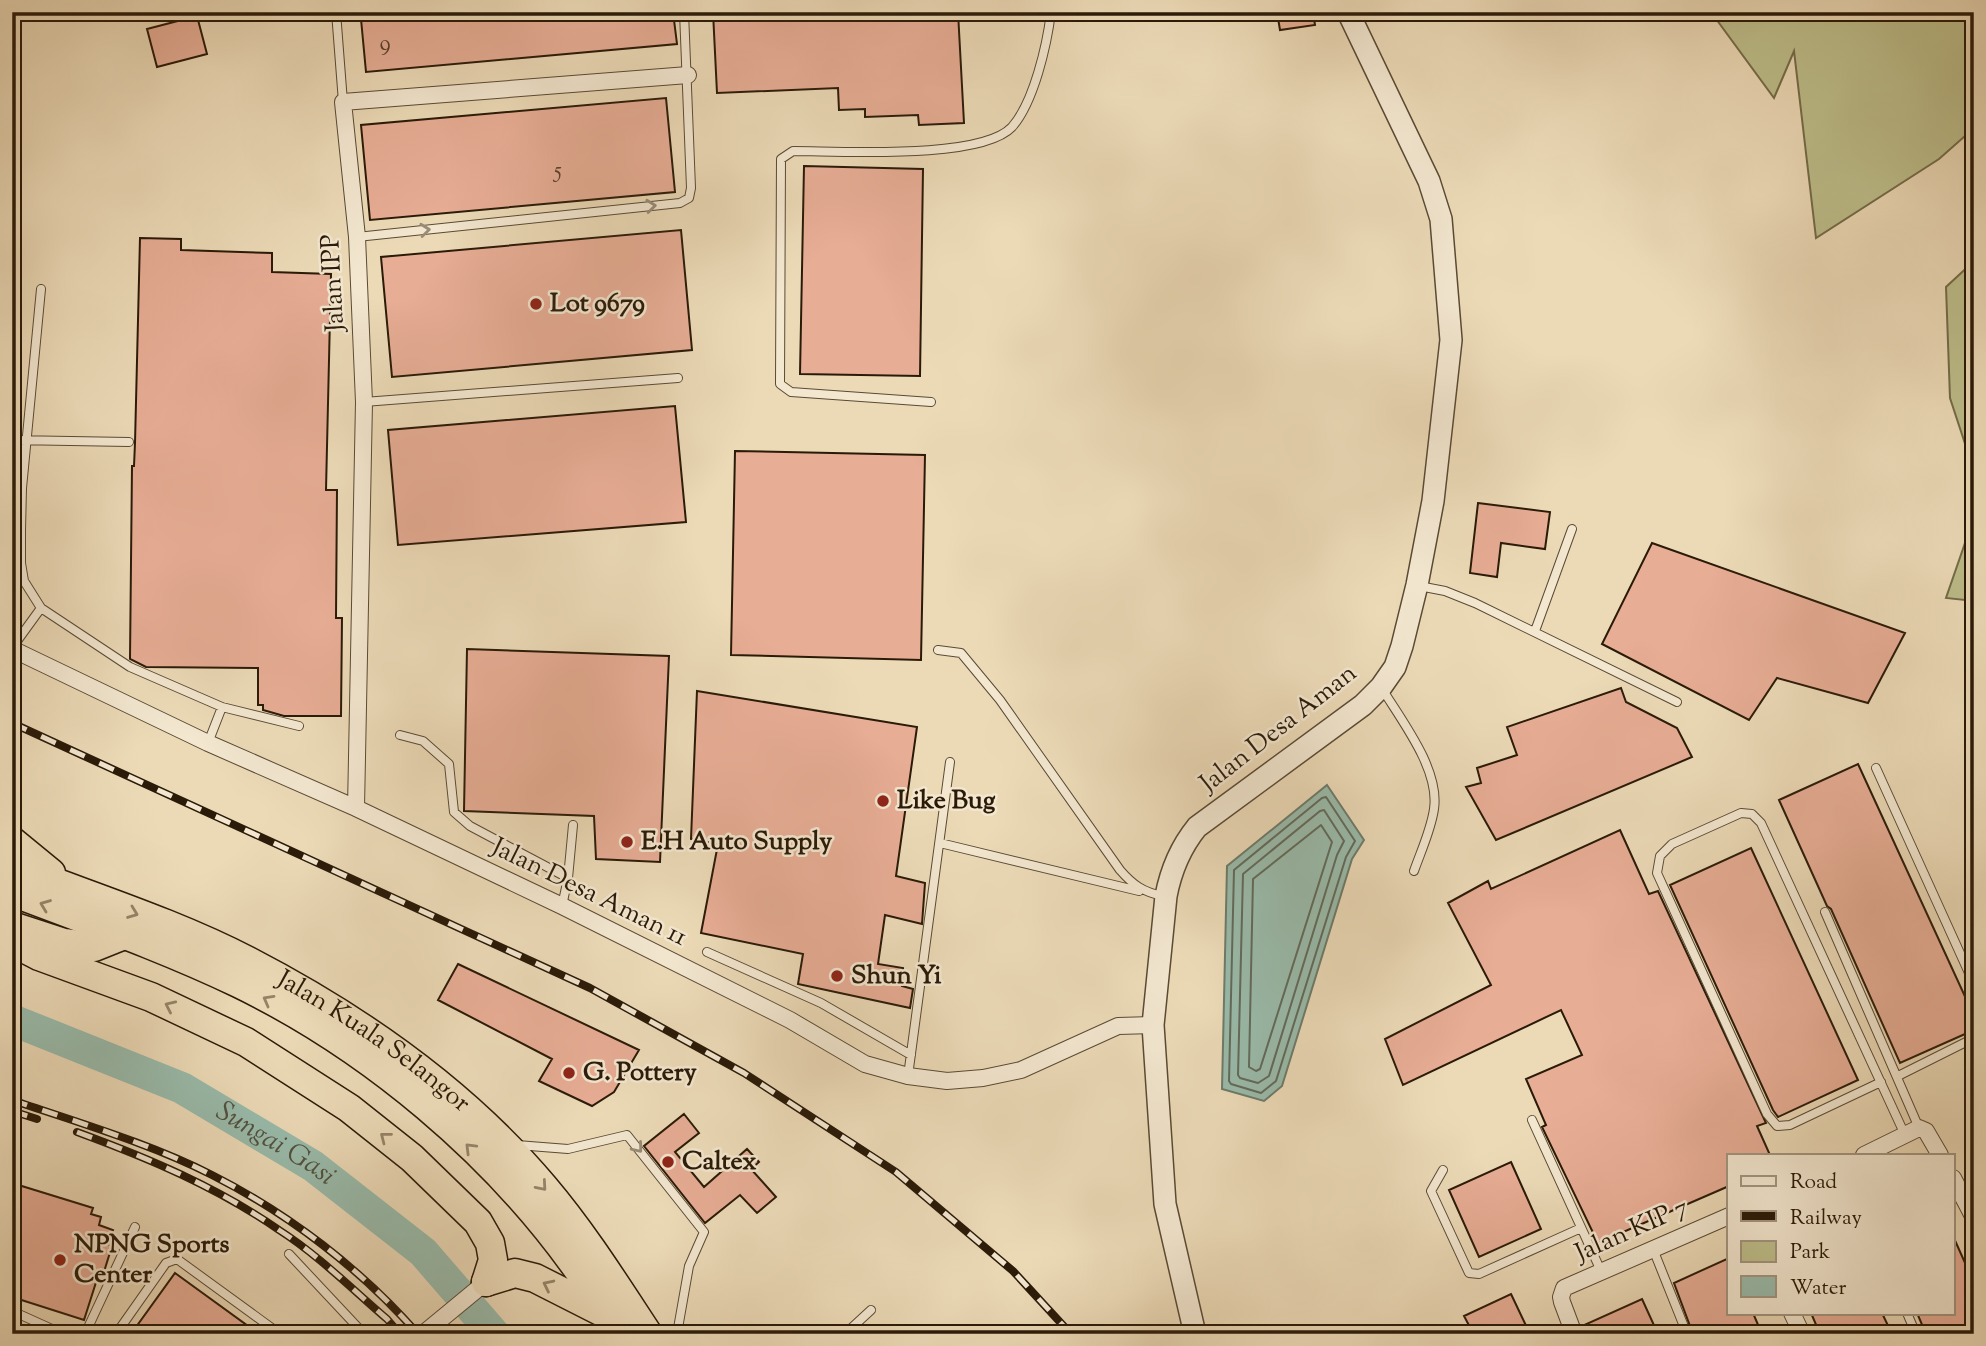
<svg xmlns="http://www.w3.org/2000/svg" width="1986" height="1346" viewBox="0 0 1986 1346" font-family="'Sorts Mill Goudy',serif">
	<rect width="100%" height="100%" fill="#ecdab7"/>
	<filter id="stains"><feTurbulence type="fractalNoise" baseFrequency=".00286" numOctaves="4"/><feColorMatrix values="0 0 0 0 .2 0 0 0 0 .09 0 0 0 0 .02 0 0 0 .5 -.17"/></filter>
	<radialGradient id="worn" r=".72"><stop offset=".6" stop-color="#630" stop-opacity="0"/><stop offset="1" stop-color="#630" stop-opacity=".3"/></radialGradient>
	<path fill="#bdbe8b" stroke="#746c4a" stroke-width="2" d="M 1711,12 L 1974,12 L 1974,128 L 1939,159 L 1816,238 L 1794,51 L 1774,98 Z
		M 1974,261 L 1974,471 L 1950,398 L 1946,287 Z
		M 1974,517 L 1974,601 L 1946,598 Z"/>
	<path fill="#99bbab" stroke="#6d7b6a" stroke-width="2" d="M 1327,785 L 1364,840 L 1352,859 L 1282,1086 L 1264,1101 L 1222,1089 L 1227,866 Z"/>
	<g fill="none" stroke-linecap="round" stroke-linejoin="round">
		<path stroke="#626a5a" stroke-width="2" d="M 1326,797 L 1355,841 L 1346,857 L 1276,1081 L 1261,1093 L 1231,1084 L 1229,1081 L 1234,870 L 1322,798 Z
			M 1324,810 L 1344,841 L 1337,855 L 1269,1076 L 1258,1083 L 1240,1078 L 1238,1075 L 1243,874 L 1320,811 Z
			M 1321,825 L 1332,842 L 1260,1069 L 1256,1071 L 1249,1067 L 1253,879 Z"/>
		<path stroke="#99bbab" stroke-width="32" id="s1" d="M 12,1020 L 182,1088 L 313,1166 L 423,1252 L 494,1334"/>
	</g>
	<path fill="#e7ad95" stroke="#2a1a08" stroke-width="2" d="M 374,12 L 673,12 L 677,44 L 366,72 L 361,19 L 374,18 Z
		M 713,12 L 958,12 L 964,123 L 919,125 L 918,115 L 865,117 L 865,109 L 839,110 L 838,88 L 717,93 Z
		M 1277,12 L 1313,12 L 1315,25 L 1280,30 Z
		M 197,16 L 207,54 L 157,67 L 147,29 Z
		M 666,98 L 675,192 L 370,220 L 361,125 Z
		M 804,166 L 923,169 L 920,376 L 800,374 Z
		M 681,230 L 692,350 L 392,377 L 381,257 Z
		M 140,238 L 181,239 L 181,250 L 272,253 L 272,272 L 331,274 L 326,490 L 337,490 L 336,618 L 342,618 L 341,716 L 284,716 L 263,710 L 263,705 L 258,705 L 258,668 L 146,667 L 130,659 L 132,466 L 134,466 L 135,443 Z
		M 675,406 L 686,522 L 398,545 L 388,430 Z
		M 735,451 L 925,455 L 921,660 L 731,655 Z
		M 1478,503 L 1550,512 L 1545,549 L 1501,543 L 1497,577 L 1470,573 Z
		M 1652,543 L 1905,633 L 1868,703 L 1777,678 L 1749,720 L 1602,644 Z
		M 467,649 L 669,656 L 660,862 L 596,859 L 594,816 L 464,811 Z
		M 1621,688 L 1626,702 L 1677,728 L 1692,757 L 1496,840 L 1466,787 L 1481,783 L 1477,768 L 1517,755 L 1507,727 Z
		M 697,691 L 917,727 L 896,876 L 925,883 L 922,924 L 885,915 L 878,964 L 903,968 L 902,986 L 913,989 L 910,1008 L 798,984 L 803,954 L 701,933 L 718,844 L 691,839 Z
		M 1858,764 L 1974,1016 L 1974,1030 L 1900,1063 L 1831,909 L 1827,906 L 1779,800 Z
		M 1620,830 L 1649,894 L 1658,891 L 1766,1123 L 1757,1126 L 1770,1155 L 1729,1155 L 1729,1186 L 1598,1243 L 1542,1127 L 1546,1125 L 1526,1079 L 1582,1055 L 1561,1010 L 1403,1085 L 1385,1039 L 1491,985 L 1448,903 L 1488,881 L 1491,889 Z
		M 1751,848 L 1858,1080 L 1778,1117 L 1773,1110 L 1670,885 Z
		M 458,964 L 639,1050 L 614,1092 L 592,1106 L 539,1081 L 552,1059 L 438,1000 Z
		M 684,1114 L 699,1133 L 675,1152 L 704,1187 L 747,1149 L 759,1162 L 751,1169 L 776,1197 L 757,1213 L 740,1195 L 705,1223 L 644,1146 Z
		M 1511,1162 L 1541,1229 L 1479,1257 L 1449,1190 Z
		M 12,1183 L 93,1208 L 91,1214 L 101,1217 L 99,1225 L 113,1230 L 108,1244 L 112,1246 L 103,1275 L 99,1273 L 84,1320 L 12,1297 Z
		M 1953,1236 L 1974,1283 L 1974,1334 L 1926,1334 L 1917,1313 L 1953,1313 Z
		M 1729,1258 L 1729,1313 L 1753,1313 L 1762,1334 L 1693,1334 L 1674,1283 Z
		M 175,1273 L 259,1334 L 131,1334 Z
		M 1511,1294 L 1530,1334 L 1490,1334 L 1487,1326 L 1473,1333 L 1464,1316 Z
		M 1642,1299 L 1658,1334 L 1584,1334 L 1582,1326 Z
		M 1811,1313 L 1882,1313 L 1892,1334 L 1820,1334 Z"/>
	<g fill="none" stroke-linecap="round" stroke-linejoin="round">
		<defs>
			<path id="service" d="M 336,12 L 343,102
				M 357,237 L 680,203 L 689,198 L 691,188 L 684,12
				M 41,289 L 22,488 L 21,530 L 21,563 L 24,581 L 41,608
				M 364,402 L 678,378
				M 931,402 L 791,392 L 780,384 L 781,159 L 793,151 C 841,151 981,160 1012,127 C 1034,102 1047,45 1051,12
				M 12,440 L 129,442
				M 1419,586 L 1445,591 L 1475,603 L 1677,702
				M 1535,631 L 1572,529
				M 12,648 L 41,608 L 130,667 L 222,707 L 299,726
				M 938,650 L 961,653 L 1000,700 L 1120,870 C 1133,885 1143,892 1163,896
				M 1381,687 C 1401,720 1440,769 1434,809 C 1431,830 1421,851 1414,871
				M 400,735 L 423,741 L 449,764 L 454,812 L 470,826 L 568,878
				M 208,743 L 222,707
				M 1876,768 L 1974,984
				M 940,843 L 1139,891
				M 562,906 L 568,878 L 573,825
				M 1825,912 L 1919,1128
				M 707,952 L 821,1003 L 911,1055
				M 908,1076 L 950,762
				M 1898,1076 L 1974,1038
				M 1881,1082 L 1790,1125 L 1777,1126 L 1767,1114 L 1657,873 L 1660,856 L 1672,844 L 1741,813 L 1752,814 L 1761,823 L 1905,1135
				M 1532,1120 L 1601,1271
				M 517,1145 L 568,1149 L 627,1135 L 704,1232 L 689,1266 L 677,1334
				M 1443,1170 L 1431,1191 L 1469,1273 L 1479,1274 L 1581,1228
				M 1653,1249 L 1687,1334
				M 289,1254 L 364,1334
				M 12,1311 L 63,1334
				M 1907,1313 L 1916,1334
				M 85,1334 L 135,1227
				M 116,1334 L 166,1263 L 177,1259 L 280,1334
				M 845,1334 L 871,1310"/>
			<path id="minor" d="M 12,649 L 208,743 L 356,808 L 562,906 L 790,1020 L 865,1064 L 908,1076 L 947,1081 L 983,1078 L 1021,1070 L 1118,1026 L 1153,1025
				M 356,808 L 364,402 L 357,237 L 343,102 L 688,75
				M 1864,1155 L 1919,1128 L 1926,1131 L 1940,1155
				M 1953,1178 L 1974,1218
				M 1792,1313 L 1802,1334
				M 423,1334 L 486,1282
				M 1574,1334 L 1562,1302 L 1561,1297 L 1564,1288 L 1729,1216"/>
			<path id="tertiary" d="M 1195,1334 L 1165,1204 L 1153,1025 L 1166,896 C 1171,870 1180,848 1197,827 L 1363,705 L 1381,687 L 1395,667 L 1402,646 L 1417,585 L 1433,501 L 1451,340 L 1441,219 L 1429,181 L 1348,12"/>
			<g id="trunk">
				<path d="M 12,841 L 51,873"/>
				<path id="s2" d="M 12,866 C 89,896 175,923 248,961 C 358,1018 464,1092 544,1187 C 583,1233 615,1284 648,1334"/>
				<path d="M 12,892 C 88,921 165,948 238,983 C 370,1047 495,1152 579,1271 C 594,1291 606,1313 619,1334"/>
				<path d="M 12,926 L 64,943 L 94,947 L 124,935"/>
				<path d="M 12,942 L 39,956 L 151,997 L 246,1042 L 349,1108 L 412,1158 L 478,1222 L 490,1243 L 493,1260 L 486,1282"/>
				<path d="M 486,1282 L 515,1273 L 535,1278 L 606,1314"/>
			</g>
		</defs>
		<use href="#service" stroke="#5a4a34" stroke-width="10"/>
		<use href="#minor" stroke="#5a4a34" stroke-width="18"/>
		<use href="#tertiary" stroke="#5a4a34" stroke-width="24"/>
		<use href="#trunk" stroke="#2a1a08" stroke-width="31"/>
		<use href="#service" stroke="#f3e7d0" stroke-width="8"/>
		<use href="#minor" stroke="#f3e7d0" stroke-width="16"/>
		<use href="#tertiary" stroke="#f3e7d0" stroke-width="21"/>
		<use href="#trunk" stroke="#ecdab7" stroke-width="28"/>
		<defs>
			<path id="rail" d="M 12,723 L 590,988 L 744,1073 L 896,1172 L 1013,1271 L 1071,1334
				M 12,1100 C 79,1123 149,1143 212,1175 C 289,1214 361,1269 418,1334
				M 12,1111 L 37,1119
				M 77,1132 C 148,1158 217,1187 279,1230 C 318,1255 352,1289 387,1319 L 400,1334"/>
		</defs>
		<use href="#rail" stroke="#2a1a08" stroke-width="8"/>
		<use href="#rail" stroke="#f3e7d0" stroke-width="5" stroke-dasharray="16" stroke-linecap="butt"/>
	</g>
	<defs><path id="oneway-chevron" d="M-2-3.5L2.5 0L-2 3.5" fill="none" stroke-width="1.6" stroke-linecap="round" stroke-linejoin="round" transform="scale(1.75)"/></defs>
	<g stroke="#998b76">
		<use href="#oneway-chevron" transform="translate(651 206) rotate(-6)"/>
		<use href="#oneway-chevron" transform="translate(425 230) rotate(-6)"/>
		<use href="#oneway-chevron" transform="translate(638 1148) rotate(51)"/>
	</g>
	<g stroke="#958468">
		<use href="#oneway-chevron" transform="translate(45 905) rotate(-159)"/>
		<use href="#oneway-chevron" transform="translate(133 913) rotate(21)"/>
		<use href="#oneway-chevron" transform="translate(268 1000) rotate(-151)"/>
		<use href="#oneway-chevron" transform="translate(170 1006) rotate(-155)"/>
		<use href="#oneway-chevron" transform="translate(385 1137) rotate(-142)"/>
		<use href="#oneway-chevron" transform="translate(470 1148) rotate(-135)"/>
		<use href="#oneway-chevron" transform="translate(542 1186) rotate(49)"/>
		<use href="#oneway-chevron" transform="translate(548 1285) rotate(-154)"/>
	</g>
	<g fill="#8f2418" stroke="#f3e7d0" stroke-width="2.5">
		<circle cx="536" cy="304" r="7"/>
		<circle cx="883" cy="801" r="7"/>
		<circle cx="627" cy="842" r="7"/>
		<circle cx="837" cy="976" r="7"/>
		<circle cx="569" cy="1073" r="7"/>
		<circle cx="668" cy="1162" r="7"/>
		<circle cx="60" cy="1260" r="7"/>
	</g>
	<g text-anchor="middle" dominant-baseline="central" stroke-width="5" stroke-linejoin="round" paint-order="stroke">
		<g font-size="23" fill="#593f2b">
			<text x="385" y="44">9</text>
			<text x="558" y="171">5</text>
		</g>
		<g font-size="26" fill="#2a1a08" stroke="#f3e7d0">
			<text transform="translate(334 283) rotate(-93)">Jalan IPP</text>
			<text transform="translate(1279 729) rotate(-38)">Jalan Desa Aman</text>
			<text transform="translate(589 893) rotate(26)">Jalan Desa Aman 11</text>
			<text stroke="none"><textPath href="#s2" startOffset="404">Jalan Kuala Selangor</textPath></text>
			<text transform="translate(1632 1231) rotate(-24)">Jalan KIP 7</text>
		</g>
		<g font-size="26" font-weight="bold" fill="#2a1a08" stroke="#f3e7d0" text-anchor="start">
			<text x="550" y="304">Lot 9679</text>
			<text x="897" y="801">Like Bug</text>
			<text x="641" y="842">E.H Auto Supply</text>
			<text x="851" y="976">Shun Yi</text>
			<text x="583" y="1073">G. Pottery</text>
			<text x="682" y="1162">Caltex</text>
			<text x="74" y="1245">NPNG Sports<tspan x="74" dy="30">Center</tspan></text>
		</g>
		<g font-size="28" font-style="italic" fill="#515241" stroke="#f3e7d0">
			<text stroke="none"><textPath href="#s1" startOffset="292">Sungai Gasi</textPath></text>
		</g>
	</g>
	<rect width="1986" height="1346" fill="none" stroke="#ecdab7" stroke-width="42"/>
	<rect x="14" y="14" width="1958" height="1318" fill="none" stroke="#2a1a08" stroke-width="3.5"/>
	<rect x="21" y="21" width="1944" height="1304" fill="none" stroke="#2a1a08" stroke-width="2"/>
	<rect x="1727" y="1154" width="228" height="161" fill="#f3e7d0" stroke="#a39580" stroke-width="2"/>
	<rect x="1741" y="1176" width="35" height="10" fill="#f3e7d0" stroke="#a39580" stroke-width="2"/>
	<text x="1790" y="1188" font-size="21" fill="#2a1a08">Road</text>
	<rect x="1741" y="1211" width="35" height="10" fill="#2a1a08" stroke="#a39580" stroke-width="2"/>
	<text x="1790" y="1224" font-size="21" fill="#2a1a08">Railway</text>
	<rect x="1741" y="1241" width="35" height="21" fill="#bdbe8b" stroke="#a39580" stroke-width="2"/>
	<text x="1790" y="1258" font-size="21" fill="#2a1a08">Park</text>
	<rect x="1741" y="1276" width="35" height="21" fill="#99bbab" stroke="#a39580" stroke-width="2"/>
	<text x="1790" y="1294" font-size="21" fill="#2a1a08">Water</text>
	<rect width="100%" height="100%" filter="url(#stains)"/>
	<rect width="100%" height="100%" fill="url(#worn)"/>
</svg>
